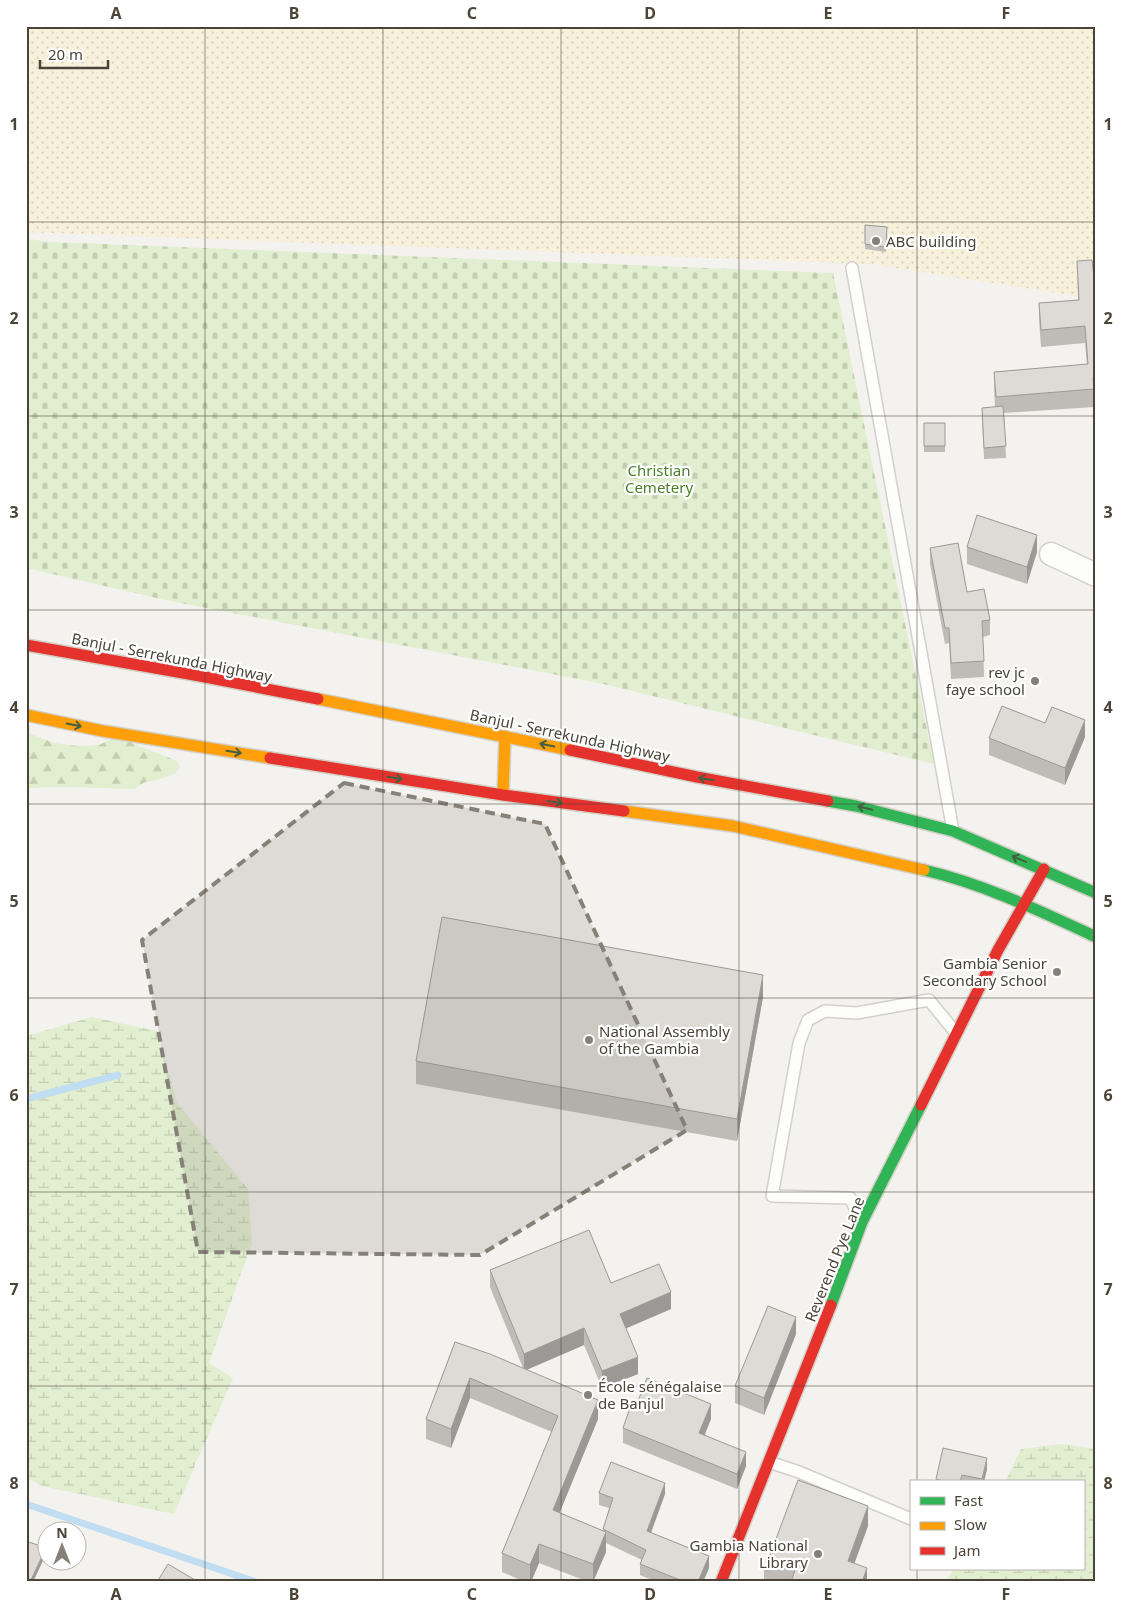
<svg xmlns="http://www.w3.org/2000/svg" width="1122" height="1608" viewBox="0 0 1122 1608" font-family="'Noto Sans',sans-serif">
	<defs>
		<pattern id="forest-firs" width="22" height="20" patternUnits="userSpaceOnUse" patternTransform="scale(1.25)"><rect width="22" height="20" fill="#e1eecf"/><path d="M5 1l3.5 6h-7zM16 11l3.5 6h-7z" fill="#c3cdb2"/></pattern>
		<pattern id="wetland-marsh" width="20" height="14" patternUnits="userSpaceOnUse" patternTransform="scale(1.25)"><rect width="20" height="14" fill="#e1eecf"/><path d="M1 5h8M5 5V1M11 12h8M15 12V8" fill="none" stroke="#c3cdb2"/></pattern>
		<pattern id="sand-dots" width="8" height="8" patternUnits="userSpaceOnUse" patternTransform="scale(1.25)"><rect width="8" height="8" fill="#f7f0da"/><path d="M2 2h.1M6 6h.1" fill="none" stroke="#d5cfbc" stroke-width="1.8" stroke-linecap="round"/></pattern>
		<pattern id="cemetery-stones" width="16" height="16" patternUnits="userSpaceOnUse" patternTransform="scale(1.25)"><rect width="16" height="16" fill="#e1eecf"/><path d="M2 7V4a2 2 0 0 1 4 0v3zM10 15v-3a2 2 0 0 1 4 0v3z" fill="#c3cdb2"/></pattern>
	</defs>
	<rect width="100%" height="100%" fill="#f4f2ee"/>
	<path fill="url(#forest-firs)" d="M 26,732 L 54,743 L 78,746 L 99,745 L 112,739 L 127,741 L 177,761 L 180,767 L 176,773 L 158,780 L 145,782 L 134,789 L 66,787 L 26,788 Z"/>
	<path fill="url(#wetland-marsh)" d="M 92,1017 L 157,1031 L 177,1103 L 248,1189 L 252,1243 L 209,1363 L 233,1378 L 174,1514 L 42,1486 L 26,1478 L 26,1036 Z
		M 1061,1444 L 1096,1449 L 1096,1582 L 945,1582 L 954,1569 L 1083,1569 L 1083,1482 L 1005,1482 L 1021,1449 Z"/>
	<path fill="url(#sand-dots)" d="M 26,26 L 1093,26 L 1096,28 L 1096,299 L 870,264 L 26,232 Z"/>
	<path fill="url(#cemetery-stones)" d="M 26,239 L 52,242 L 833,273 L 934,764 L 599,683 L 165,600 L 26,568 Z"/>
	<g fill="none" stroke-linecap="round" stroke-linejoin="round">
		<path stroke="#c0ddf1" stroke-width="7" d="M 26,1099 L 118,1075
			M 26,1504 L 256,1582"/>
		<defs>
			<path id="lane" d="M 852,268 L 953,831
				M 861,1220 L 850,1198 L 772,1196 L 799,1043 L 808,1020 L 825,1011 L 857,1013 L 929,1000 L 956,1033
				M 769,1462 L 799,1472 L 911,1519"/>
			<path id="street" d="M 1051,554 L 1096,575"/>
			<path id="fast" d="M 828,801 L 856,806 L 953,831 L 1096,893
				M 924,870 C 984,884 1040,911 1096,937
				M 831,1305 L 862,1222 L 921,1105"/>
			<path id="slow" d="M 318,699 L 570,750
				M 26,715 L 103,731 L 270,758
				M 503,795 L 505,736
				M 624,811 L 733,826 L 924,870"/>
			<path id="jam" d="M 26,645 L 200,676 L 318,699
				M 570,750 L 697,777 L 828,801
				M 270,758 L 503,795 L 624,811
				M 921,1105 L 998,950 L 1044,869
				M 721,1582 L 831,1305"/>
		</defs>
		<use href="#lane" stroke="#d2d0cb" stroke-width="14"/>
		<use href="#street" stroke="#d2d0cb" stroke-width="25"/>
		<use href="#fast" stroke="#d3cfc5" stroke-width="14"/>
		<use href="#slow" stroke="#d3cfc5" stroke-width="14"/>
		<use href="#jam" stroke="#d3cfc5" stroke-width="14"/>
		<use href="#lane" stroke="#fdfdfc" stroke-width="11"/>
		<use href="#street" stroke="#fdfdfc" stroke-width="22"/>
		<use href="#fast" stroke="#30b455" stroke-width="11"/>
		<use href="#slow" stroke="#ff9f0a" stroke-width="11"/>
		<use href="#jam" stroke="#e5322d" stroke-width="11"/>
	</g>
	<path fill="#bfbcb8" d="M 865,225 L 887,227 L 886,252 L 865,249 Z
		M 1077,261 L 1096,295 L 1096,395 L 1094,395 L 1094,407 L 1004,413 L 1006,458 L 984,459 L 982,419 L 982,408 L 995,407 L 994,389 L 994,372 L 1087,365 L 1085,343 L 1041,347 L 1039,320 L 1039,303 L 1078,300 Z
		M 924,423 L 945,423 L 945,452 L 924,452 Z
		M 967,547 L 1037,552 L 1027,584 L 967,564 Z
		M 930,548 L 990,620 L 990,635 L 983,637 L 984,677 L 951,679 L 949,643 L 945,644 L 930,564 Z
		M 1085,737 L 1065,785 L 989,755 L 989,738 Z
		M 763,997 L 737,1141 L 416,1084 L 416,1061 Z
		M 490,1270 L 611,1283 L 671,1309 L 626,1328 L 638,1374 L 602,1388 L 584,1345 L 526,1370 L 598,1419 L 559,1513 L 603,1531 L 609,1508 L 599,1505 L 599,1493 L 665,1494 L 651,1533 L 709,1568 L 703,1582 L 657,1582 L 640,1575 L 640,1564 L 642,1560 L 606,1543 L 606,1552 L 593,1582 L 589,1582 L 539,1563 L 531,1582 L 525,1582 L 502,1572 L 502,1553 L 552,1432 L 470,1398 L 451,1448 L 426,1439 L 426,1419 L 455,1342 L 523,1368 L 490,1287 Z
		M 796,1334 L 764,1415 L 735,1403 L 735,1386 Z
		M 636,1406 L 711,1419 L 705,1435 L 746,1466 L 737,1489 L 623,1443 L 623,1428 Z
		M 987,1469 L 984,1482 L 936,1482 L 936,1479 Z
		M 868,1526 L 854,1563 L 867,1582 L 764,1582 L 764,1571 Z"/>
	<path fill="#9b9996" d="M 1037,535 L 1037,552 L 1027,584 L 1027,567 Z
		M 1085,720 L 1085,737 L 1065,785 L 1065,768 Z
		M 763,975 L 763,997 L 737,1141 L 737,1119 Z
		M 671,1292 L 671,1309 L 620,1331 L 620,1314 Z
		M 796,1317 L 796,1334 L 764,1415 L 764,1398 Z
		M 584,1328 L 584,1345 L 524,1371 L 524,1354 Z
		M 638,1357 L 638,1374 L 602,1388 L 602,1371 Z
		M 470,1378 L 470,1398 L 451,1448 L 451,1429 Z
		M 598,1400 L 598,1419 L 553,1529 L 553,1510 Z
		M 711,1404 L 711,1419 L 699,1447 L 699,1433 Z
		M 746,1452 L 746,1466 L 737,1489 L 737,1474 Z
		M 987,1458 L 987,1469 L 984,1482 L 982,1482 Z
		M 665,1483 L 665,1494 L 647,1543 L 647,1531 Z
		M 868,1506 L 868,1526 L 848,1581 L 848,1561 Z
		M 606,1532 L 606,1552 L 593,1582 L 593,1564 Z
		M 539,1544 L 539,1563 L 531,1582 L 530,1582 L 530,1565 Z
		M 46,1548 L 46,1554 L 33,1582 L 30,1582 Z
		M 709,1556 L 709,1568 L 703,1582 L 698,1582 Z
		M 867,1568 L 867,1582 L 862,1582 Z"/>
	<path fill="#dedbd6" stroke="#9b9996" d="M 865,225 L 887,227 L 886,247 L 865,244 Z
		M 1092,260 L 1096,295 L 1096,378 L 1093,378 L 1094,389 L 996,397 L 994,372 L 1088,364 L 1085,326 L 1041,330 L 1039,303 L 1079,300 L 1077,261 Z
		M 1003,406 L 1006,446 L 984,448 L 982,408 Z
		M 924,423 L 945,423 L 945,446 L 924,446 Z
		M 977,515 L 1037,535 L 1027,567 L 967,547 Z
		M 958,543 L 967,592 L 984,589 L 990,620 L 982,621 L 984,661 L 951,663 L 949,628 L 945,628 L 930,548 Z
		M 1002,706 L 1045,723 L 1052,707 L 1085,720 L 1065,768 L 989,738 Z
		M 442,917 L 763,975 L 737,1119 L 416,1061 Z
		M 589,1230 L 611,1283 L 659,1264 L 671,1292 L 620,1314 L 638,1357 L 602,1371 L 584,1328 L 524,1354 L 490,1270 Z
		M 768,1306 L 796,1317 L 764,1398 L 735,1386 Z
		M 455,1342 L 490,1354 L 598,1400 L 553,1510 L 606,1532 L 593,1564 L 539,1544 L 530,1565 L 502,1553 L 558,1416 L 470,1378 L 451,1429 L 426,1419 Z
		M 647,1378 L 711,1404 L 699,1433 L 746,1452 L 737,1474 L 623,1428 L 631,1405 L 636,1406 Z
		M 943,1448 L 987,1458 L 982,1479 L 962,1475 L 960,1482 L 946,1482 L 936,1479 Z
		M 611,1462 L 665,1483 L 647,1531 L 709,1556 L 698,1582 L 685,1582 L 640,1564 L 646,1550 L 603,1529 L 613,1498 L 599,1493 Z
		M 798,1480 L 868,1506 L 848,1561 L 867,1568 L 862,1582 L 791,1582 L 796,1567 L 764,1571 Z
		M 26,1541 L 46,1548 L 30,1582 L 26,1582 Z
		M 168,1564 L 195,1580 L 193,1582 L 157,1582 Z"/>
	<defs><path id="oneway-shaft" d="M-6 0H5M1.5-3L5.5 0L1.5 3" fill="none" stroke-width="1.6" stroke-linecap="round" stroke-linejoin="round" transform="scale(1.25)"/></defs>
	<g stroke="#446040">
		<use href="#oneway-shaft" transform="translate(74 725) rotate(11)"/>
		<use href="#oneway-shaft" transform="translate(547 745) rotate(-168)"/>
		<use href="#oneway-shaft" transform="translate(234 752) rotate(9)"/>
		<use href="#oneway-shaft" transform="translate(395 778) rotate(9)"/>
		<use href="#oneway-shaft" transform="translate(706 779) rotate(-170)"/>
		<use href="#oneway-shaft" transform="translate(555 802) rotate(8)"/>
		<use href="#oneway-shaft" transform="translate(865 808) rotate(-166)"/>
		<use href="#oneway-shaft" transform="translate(1019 859) rotate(-157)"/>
	</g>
	<path fill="#868178" fill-opacity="0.2" stroke="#868178" stroke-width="4" stroke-dasharray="10 6" stroke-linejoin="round" d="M 344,783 L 545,824 L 687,1130 L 480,1255 L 198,1252 L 142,940 Z"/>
	<path fill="none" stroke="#4b4439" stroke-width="1" stroke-opacity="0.55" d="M 205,26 L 205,1582M 383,26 L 383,1582M 561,26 L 561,1582M 739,26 L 739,1582M 917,26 L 917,1482M 26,222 L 1096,222M 26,416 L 1096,416M 26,610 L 1096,610M 26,804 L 1096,804M 26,998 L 1096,998M 26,1192 L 1096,1192M 26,1386 L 1096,1386M 917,1569 L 917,1582"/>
	<g fill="#868178" stroke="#fff" stroke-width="2">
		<circle cx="876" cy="241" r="5"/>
		<circle cx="1035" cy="681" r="5"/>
		<circle cx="1057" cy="972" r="5"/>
		<circle cx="589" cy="1040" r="5"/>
		<circle cx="588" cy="1395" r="5"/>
		<circle cx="818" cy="1554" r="5"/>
	</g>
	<g text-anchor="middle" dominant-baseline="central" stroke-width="4.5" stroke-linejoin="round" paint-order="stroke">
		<g font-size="15" fill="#4b4439" stroke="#fff" text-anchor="start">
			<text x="886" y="241">ABC building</text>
			<text x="1025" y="672" text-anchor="end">rev jc<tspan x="1025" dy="17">faye school</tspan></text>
			<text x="1047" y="963" text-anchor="end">Gambia Senior<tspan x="1047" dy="17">Secondary School</tspan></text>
			<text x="599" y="1031">National Assembly<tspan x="599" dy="17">of the Gambia</tspan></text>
			<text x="598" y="1386">École sénégalaise<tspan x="598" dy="17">de Banjul</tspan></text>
			<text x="808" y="1545" text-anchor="end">Gambia National<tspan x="808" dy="17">Library</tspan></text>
		</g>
		<g font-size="15" fill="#4a7f2a" stroke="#fff">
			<text x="659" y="470">Christian<tspan x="659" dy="17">Cemetery</tspan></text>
		</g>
		<g font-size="15" fill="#4b4439" stroke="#fff">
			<text transform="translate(172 657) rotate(11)">Banjul - Serrekunda Highway</text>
			<text transform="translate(570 735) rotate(12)">Banjul - Serrekunda Highway</text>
			<text transform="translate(834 1259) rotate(-68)">Reverend Pye Lane</text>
		</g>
	</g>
	<rect width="1122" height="1608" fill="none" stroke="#ffffff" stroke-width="55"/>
	<rect x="910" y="1480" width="175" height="90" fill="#ffffff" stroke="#b7b4b0"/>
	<rect x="920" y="1497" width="25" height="8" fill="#30b455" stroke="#b7b4b0"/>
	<text x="954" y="1506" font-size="15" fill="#4b4439">Fast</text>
	<rect x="920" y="1522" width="25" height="8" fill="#ff9f0a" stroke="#b7b4b0"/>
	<text x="954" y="1530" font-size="15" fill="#4b4439">Slow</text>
	<rect x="920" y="1547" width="25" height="8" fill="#e5322d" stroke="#b7b4b0"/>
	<text x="954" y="1556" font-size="15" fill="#4b4439">Jam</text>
	<g transform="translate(62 1546)"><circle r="24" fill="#ffffff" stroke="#b7b4b0"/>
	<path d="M0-4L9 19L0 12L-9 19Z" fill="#868178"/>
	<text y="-8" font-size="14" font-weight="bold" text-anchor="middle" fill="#4b4439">N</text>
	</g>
	<path d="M40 60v8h68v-8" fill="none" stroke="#4b4439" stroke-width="2.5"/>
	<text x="48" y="60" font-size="15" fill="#4b4439" stroke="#ffffff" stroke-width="4" paint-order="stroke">20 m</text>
	<rect x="28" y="28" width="1066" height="1552" fill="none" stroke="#4b4439" stroke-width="2"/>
	<g font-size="16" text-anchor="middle" font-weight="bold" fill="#4b4439">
		<text x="116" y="19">A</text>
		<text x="294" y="19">B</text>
		<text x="472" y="19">C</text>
		<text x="650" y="19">D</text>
		<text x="828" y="19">E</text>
		<text x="1006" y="19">F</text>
		<text x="14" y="130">1</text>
		<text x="1108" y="130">1</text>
		<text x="14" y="324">2</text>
		<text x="1108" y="324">2</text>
		<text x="14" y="518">3</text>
		<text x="1108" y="518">3</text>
		<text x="14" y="713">4</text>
		<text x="1108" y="713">4</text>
		<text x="14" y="907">5</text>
		<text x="1108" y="907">5</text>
		<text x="14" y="1101">6</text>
		<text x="1108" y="1101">6</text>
		<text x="14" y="1295">7</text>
		<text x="1108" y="1295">7</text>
		<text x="14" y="1489">8</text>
		<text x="1108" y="1489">8</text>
		<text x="116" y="1600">A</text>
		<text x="294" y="1600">B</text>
		<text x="472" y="1600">C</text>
		<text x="650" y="1600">D</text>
		<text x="828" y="1600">E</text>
		<text x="1006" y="1600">F</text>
	</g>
</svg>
